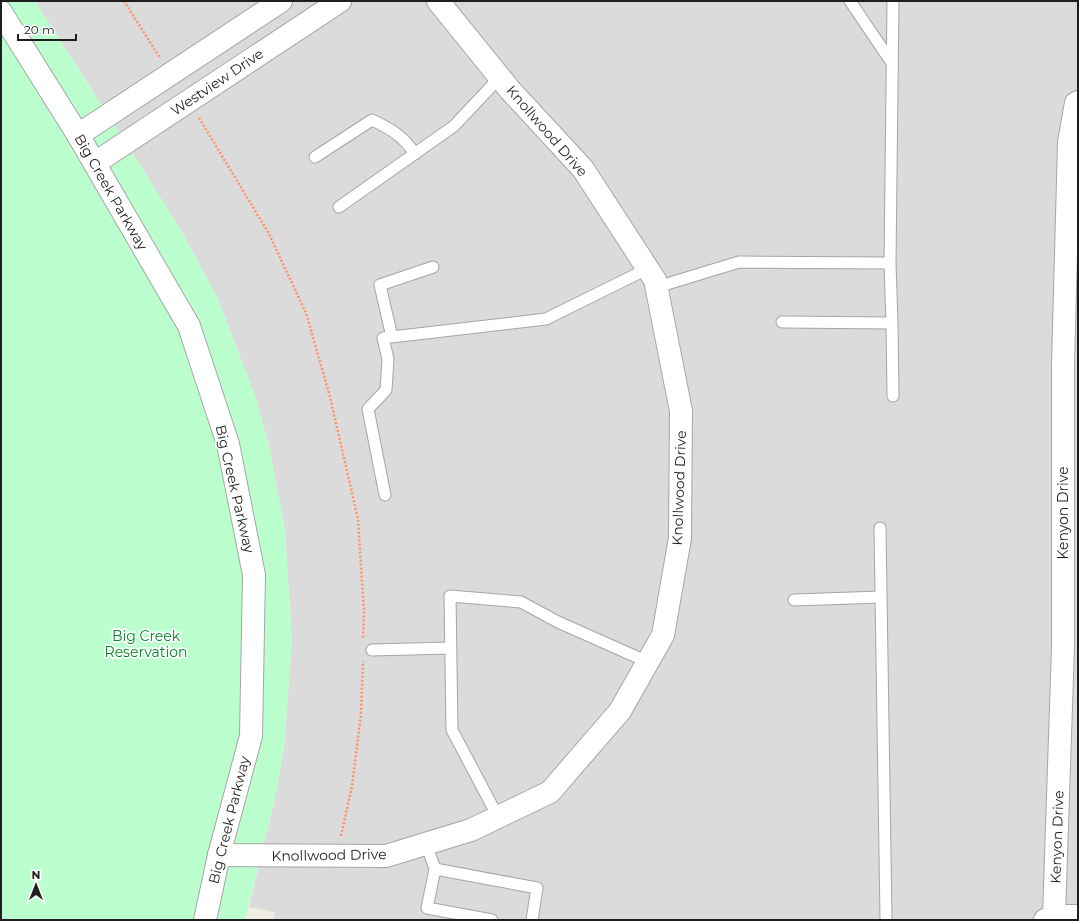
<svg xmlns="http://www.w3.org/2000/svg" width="1079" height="921" viewBox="0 0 1079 921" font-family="Montserrat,sans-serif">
	<rect width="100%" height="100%" fill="#f0eee3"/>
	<path fill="#dcdbdb" d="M 35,1 L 1078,1 L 1078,920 L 273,920 L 275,912 L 249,907 L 274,802 L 284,748 L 292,640 L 285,531 L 270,451 L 256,398 L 217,297 L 178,225 Z"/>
	<path fill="#bcffce" d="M 1,1 L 35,1 L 178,225 L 217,297 L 256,398 L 270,451 L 285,531 L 292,640 L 284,748 L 274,802 L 245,920 L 1,920 Z"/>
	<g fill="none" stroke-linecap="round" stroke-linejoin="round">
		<defs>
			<path id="service" d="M 850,1 L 892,63
				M 315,157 L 372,120 C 391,129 403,136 415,154
				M 339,207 L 454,126 L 500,77
				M 657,287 L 739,262 L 890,263 L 893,1
				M 782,322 L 892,323 L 890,263
				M 892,323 L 893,396
				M 392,337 L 380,285 L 433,267
				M 385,495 L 368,409 L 386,390 L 388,359 L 383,338 L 546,319 L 647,269
				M 880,528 L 886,919
				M 794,600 L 881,597
				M 372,650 L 451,648
				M 498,817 L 452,730 L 450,596 L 521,602 L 558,622 L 648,662
				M 426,844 L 435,869 L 427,908 L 492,920
				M 435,869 L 537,888 L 532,920"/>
			<path id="minor" d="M 78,135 L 281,1
				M 95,163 L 340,1
				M 219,855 L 386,856 L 471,830 L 550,792 L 620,711 L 663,635 L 680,538 L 681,411 L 655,280 L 583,169 L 510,90 L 438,1
				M 1054,916 L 1063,647 L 1063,365 L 1069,142 L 1076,103 L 1078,102
				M 1045,920 L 1054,916 L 1078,916"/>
			<path id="tertiary" d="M 1,12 L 78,135 L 189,326 L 228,444 L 254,575 L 251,736 L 219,855 L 205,920"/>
		</defs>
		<use href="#service" stroke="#a5a5a5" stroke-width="13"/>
		<use href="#minor" stroke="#a5a5a5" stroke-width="24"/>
		<use href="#tertiary" stroke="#a5a5a5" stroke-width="24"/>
		<path stroke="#ff9265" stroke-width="2.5" stroke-dasharray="2 2" stroke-linecap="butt" d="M 124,1 L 160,58
			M 199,118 L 268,232 L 306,313 L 330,397 L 358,519 L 364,613 L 363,638
			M 341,836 L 352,786 L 361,714 L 363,661"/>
		<use href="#service" stroke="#fff" stroke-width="11"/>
		<use href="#minor" stroke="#fff" stroke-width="22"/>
		<use href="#tertiary" stroke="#fff" stroke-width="22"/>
	</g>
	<g text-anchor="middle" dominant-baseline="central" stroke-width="3.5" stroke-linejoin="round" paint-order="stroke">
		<g font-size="14" fill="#1e1e1e" stroke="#fff">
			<text transform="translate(217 82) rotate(-34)">Westview Drive</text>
			<text transform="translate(547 131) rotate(49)">Knollwood Drive</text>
			<text transform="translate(111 192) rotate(60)">Big Creek Parkway</text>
			<text transform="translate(679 488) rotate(-88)">Knollwood Drive</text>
			<text transform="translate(235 489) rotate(77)">Big Creek Parkway</text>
			<text transform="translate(1063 513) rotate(-90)">Kenyon Drive</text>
			<text transform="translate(229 820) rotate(-76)">Big Creek Parkway</text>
			<text transform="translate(1057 837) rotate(-88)">Kenyon Drive</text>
			<text transform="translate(329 855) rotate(-1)">Knollwood Drive</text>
		</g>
		<g font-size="14" fill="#018725" stroke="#fff">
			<text x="146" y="636">Big Creek<tspan x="146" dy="16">Reservation</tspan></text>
		</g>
	</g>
	<rect width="1079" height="921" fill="none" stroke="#1e1e1e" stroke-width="4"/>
	<g transform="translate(36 885)" stroke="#ffffff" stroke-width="3" paint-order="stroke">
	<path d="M0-3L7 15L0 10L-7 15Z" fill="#1e1e1e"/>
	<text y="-6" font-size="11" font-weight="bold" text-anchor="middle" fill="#1e1e1e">N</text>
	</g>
	<path d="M18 34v6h58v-6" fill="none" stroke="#1e1e1e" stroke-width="2"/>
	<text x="24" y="34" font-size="12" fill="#1e1e1e" stroke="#ffffff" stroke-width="3" paint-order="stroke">20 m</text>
</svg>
